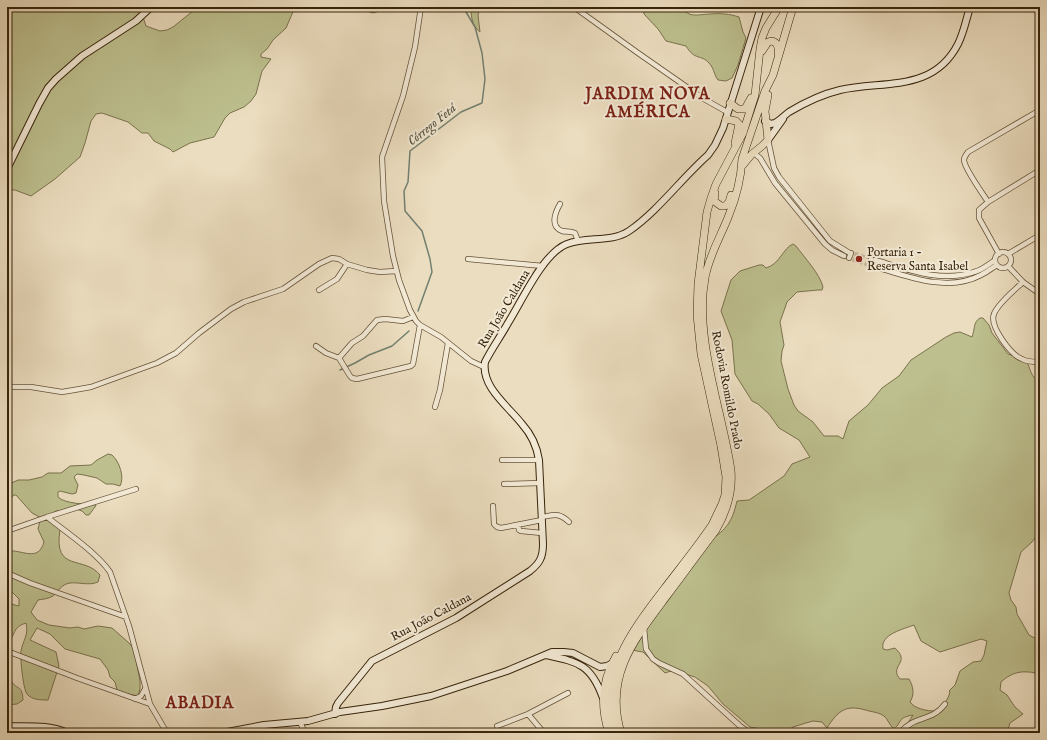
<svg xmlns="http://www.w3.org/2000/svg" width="1047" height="740" viewBox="0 0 1047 740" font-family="'IM FELL English',serif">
	<rect width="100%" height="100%" fill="#ebddbf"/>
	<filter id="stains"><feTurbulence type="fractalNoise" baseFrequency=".005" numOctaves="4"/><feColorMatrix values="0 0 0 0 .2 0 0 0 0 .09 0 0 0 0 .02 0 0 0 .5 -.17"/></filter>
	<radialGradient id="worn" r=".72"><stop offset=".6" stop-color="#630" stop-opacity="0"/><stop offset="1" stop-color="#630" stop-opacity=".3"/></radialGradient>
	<path fill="#bdbf8e" stroke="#7a724d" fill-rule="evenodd" d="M 7,7 L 136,7 L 142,9 L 139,16 L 143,17 L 146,26 L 160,31 L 167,30 L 173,27 L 198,7 L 295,7 L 286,28 L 273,40 L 267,49 L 261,54 L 261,57 L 271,59 L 262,71 L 256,94 L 251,101 L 244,107 L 230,113 L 225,118 L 214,137 L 190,143 L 173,152 L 170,149 L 154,141 L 148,133 L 142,133 L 128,122 L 102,113 L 96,114 L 91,121 L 85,143 L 80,157 L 55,179 L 31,196 L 15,190 L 7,190 Z
		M 360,7 L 382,7 C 374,17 370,12 360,7 Z
		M 471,7 L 480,7 L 478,15 L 480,32 C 472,26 471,17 471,7 Z
		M 643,7 L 682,7 C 688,19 700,14 711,14 C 720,13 730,14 739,17 L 743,32 L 746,38 L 738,65 L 732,78 L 726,81 L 718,80 C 714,75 714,68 709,63 C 701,54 695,61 686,46 L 666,41 L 658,29 L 644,14 Z
		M 793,244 L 796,246 C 804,257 820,274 823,287 L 822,290 L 818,290 L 797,292 L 787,302 L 780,322 L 784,345 L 782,351 L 781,361 L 788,389 L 794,405 L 798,411 L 813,422 L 824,436 L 838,436 L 843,439 L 849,421 L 868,405 L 882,388 L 899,376 L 911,360 L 946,337 L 954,333 L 960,332 L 972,337 C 975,330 973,322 980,318 L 983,318 L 989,325 L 992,333 L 1008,354 L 1026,360 C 1031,369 1030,377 1040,382 L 1040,531 L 1032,542 L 1021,552 L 1009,593 L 1011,600 L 1016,607 L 1017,614 L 1029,635 L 1040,641 L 1040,674 C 1024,670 1013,671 1001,682 L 1000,690 L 1007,695 L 1015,707 L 1023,714 L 1010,723 L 1007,733 L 905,733 L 906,726 L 913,715 C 897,718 903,721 894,729 C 889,725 888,719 884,716 C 880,713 874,712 869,711 C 847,704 839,709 827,728 L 822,722 L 813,721 L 806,723 L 793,727 L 786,732 L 776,732 L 750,727 L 723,704 L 708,686 L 695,677 L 679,672 L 671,671 L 665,673 L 643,652 L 631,650 L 709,541 C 727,529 732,522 737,501 L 749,500 L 755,496 L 784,476 L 792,464 L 810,457 L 799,440 L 779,428 L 769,414 L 758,404 L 752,401 L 735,374 L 732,340 L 721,311 L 731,280 L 740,271 L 759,265 L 763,265 L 766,268 C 780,264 783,248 793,244 ZM 914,625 L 921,641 L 940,652 L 981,639 L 987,641 L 984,655 L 981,661 L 973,662 L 960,671 L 955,685 L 949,691 L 950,692 C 948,701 942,706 935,711 C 927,711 915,709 910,702 C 915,694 913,686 909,679 L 900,679 C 891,669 903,664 901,657 C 901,654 897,650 895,648 L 887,650 L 883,649 C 880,634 904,629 914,625 Z
		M 108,454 L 112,455 C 119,461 125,477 120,486 L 113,484 L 106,484 L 97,478 L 84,475 L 77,474 L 74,477 L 78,485 L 76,493 L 72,494 L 60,491 L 58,492 L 58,497 C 65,504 86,504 96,505 L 95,507 L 89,515 L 86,515 L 82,511 L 73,508 L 67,510 L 56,511 L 47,516 L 60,530 C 53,573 84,555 100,575 L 98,582 C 89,586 80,582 70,583 C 62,584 58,591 53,596 C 48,599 43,599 38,600 L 31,612 L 37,620 L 49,625 L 70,628 L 78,627 L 84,629 L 98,626 L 112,628 L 129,643 L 134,649 L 140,681 L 140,689 L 138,696 L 124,693 L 117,690 L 115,682 L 110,677 L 108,670 L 100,659 L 65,649 L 50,634 L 37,628 L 30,640 L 56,652 L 59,666 L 48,700 C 41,700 32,700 27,694 C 23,689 20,657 21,651 C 23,640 29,635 26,623 C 12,627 16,635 7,644 L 7,603 L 19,606 L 19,599 L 7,587 L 7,551 C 22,549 38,563 44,542 L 38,529 L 40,521 L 43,519 L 32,513 L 16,495 L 14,495 L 7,502 L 7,485 L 18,480 L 29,480 L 42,477 L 48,473 L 61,473 L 70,466 L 91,465 L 97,460 Z
		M 7,674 C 9,676 10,680 12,682 C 18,691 22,684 23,700 L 17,704 L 7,705 Z"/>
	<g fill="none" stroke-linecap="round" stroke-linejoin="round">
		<path stroke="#727f71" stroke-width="1.5" d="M 418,311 L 432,272 L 430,259 L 422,231 L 405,211 L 404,191 L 408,182 L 410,151 L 461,112 L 482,103 L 485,79 L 482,53 L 475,27 L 463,7
			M 340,370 L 355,363 L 369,355 L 392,346 L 409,331"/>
		<path stroke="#c7b89b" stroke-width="4.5" stroke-dasharray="4.5 2" stroke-linecap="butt" d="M 848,252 L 873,260
			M 846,257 L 873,266"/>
		<defs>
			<path id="street" d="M 421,7 L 415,47 L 403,96 L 382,157 L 384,201 L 393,256 L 399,280 L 410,310 L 416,321 L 420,325 L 441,337 L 471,361 L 484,367
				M 574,7 L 638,53 L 704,99 L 727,112
				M 768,140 L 774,168 L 779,177 L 830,241 L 848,252
				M 752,154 L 755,154 L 760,158 L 775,183 L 825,244 L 832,250 L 844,256
				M 988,202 C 983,194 964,168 964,160 C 964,157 966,155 968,152 L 1040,110
				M 560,204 C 556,211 549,226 562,231 C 566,232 570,231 575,233 L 578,241
				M995 260a8 8 0 1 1 16 0a8 8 0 1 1-16 0Z
				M 999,254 L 979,218 L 979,210 L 988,202 L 1040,170
				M 1008,254 L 1040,235
				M 849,258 L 851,253
				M 468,259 L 543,266
				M 875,260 C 906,269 941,283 974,272 C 982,270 988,265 995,260
				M 870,265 L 871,259
				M 873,266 C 907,276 947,293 981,275 C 987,272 992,268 997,265
				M 1008,266 L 1023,282 L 1040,294
				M 1023,282 C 1015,290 998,303 994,314 C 989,326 1011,355 1022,359 C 1027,362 1034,362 1040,362
				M 319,290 L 337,279 L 347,264
				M 316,346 L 326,353 L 339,358 L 350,376 L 352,378 L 357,379 L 411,366 L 413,364 L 420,325
				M 339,358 L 352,343 L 363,336 L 377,320 L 385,319 L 403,321 L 413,317
				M 7,387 L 31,387 L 62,392 L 74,390 L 91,387 L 157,363 L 176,353 L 199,333 L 231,309 L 244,302 L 283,289 L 319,264 L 332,258 L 339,259 L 347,264 L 367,270 L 380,272 L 396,271
				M 435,407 L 440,390 L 448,343
				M 502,460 L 539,460
				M 504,484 L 540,483
				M 493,506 L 494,524 L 497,527 L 501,528 L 542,520
				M 47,517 C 66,532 97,553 110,572 L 129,626 L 150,704 L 167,733
				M 542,517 C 554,515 559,512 569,522
				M 518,525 L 519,530 L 521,531 L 542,533
				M 7,531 L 47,517 L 136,489
				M 7,573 L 30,583 L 126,617
				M 644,628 L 646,649 L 653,659 L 659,663 L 683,674 L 740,726 L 750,733
				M 7,651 L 77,678 L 150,704
				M 135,699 L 141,696 L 145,689
				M 528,714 L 544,733
				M 300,722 L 305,733
				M 497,726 L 528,714 L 568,693
				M 900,733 C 915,714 931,723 945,704"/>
			<path id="secondary" d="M 765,121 L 771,124 L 775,123 C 780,120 784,116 789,112 C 804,103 823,94 840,90 C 883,80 933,93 958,44 C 964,32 966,20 970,7
				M 768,140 L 783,119
				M 7,169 L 39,104 L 48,88 L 56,79 L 82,56 L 136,21 L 151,7
				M 546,655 C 578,662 591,664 603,698
				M 335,714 L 336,707 L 338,703 L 372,661 L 456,618 L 530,571 C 540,563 543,557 543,544 L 539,460 C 537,447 531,434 522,424 C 508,406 481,387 485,362 C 492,348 501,336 508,323 C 522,301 543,253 567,244 C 587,236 611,243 629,231 C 658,211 681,179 708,155 L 715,145 L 723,128 L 761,7
				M 7,726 C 26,727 49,724 67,733
				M 222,733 L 264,725 L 308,721 L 340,712 L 382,706 L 431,696 L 507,671 L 552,652 L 564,652 L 573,653 L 600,667 L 607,666 L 611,664"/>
			<path id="primary" d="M 762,51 L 768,42 C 776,39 779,46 778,53
				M 730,103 L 738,109 L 745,109 L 751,98
				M 726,119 L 736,121 L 739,124 L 735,143
				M 742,166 L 752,154 L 762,146 L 768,140 L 765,111 L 768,95
				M 715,193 L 714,201 L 721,206 L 725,206 L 729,202 L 731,195
				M 609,733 C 600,706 602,680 616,656
				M 615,733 C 597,676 631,632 664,589 C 680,568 697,547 712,525 L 722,504 L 725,495 L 726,477 L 721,446 L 701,354 L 697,315 L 698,284 L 707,212 L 711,198 L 716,184 L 743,133 L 755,95 L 760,49 L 762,38 L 766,28 L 779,7
				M 621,733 C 604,676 634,640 666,597 C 683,575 699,552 716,530 C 727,511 733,492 731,470 C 722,410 694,338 705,278 C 709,255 721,236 729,215 C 736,198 741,177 742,159 L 765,91 L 773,75 L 793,7"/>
		</defs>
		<use href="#street" stroke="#655239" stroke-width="6"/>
		<use href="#secondary" stroke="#38240c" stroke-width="8"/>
		<use href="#primary" stroke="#38240c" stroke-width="8"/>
		<use href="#street" stroke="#f2e9d5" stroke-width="4.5"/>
		<use href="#secondary" stroke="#f2e9d5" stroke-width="6"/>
		<use href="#primary" stroke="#ebddbf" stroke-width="7"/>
	</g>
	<circle fill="#8f2418" stroke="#f2e9d5" stroke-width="1.5" cx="859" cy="259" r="4"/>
	<g text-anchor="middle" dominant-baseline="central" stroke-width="4" stroke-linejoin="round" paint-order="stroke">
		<g font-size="12" fill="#38240c" stroke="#f2e9d5" text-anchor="start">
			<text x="867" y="252">Portaria 1 -<tspan x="867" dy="14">Reserva Santa Isabel</tspan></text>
		</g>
		<g font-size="12" fill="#38240c" stroke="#f2e9d5">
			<text transform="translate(504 309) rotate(-59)">Rua João Caldana</text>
			<text transform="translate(727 390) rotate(79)">Rodovia Romildo Prado</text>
			<text transform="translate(431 617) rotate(-28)">Rua João Caldana</text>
		</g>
		<g font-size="13" font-style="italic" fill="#55513e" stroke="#f2e9d5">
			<text transform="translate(432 125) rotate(-39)">Córrego Fetá</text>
		</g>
		<g font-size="16" font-weight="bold" letter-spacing="1" fill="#7a1f14" stroke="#f2e9d5">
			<text x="648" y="95">JARDIM NOVA<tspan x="648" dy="18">AMÉRICA</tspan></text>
			<text x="200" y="704">ABADIA</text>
		</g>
	</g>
	<rect width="1047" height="740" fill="none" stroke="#ebddbf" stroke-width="24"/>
	<rect x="8" y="8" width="1031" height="724" fill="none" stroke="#38240c" stroke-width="2"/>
	<rect x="12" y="12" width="1023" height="716" fill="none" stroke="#38240c"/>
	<rect width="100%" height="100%" filter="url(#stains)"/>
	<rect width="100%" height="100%" fill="url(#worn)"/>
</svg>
